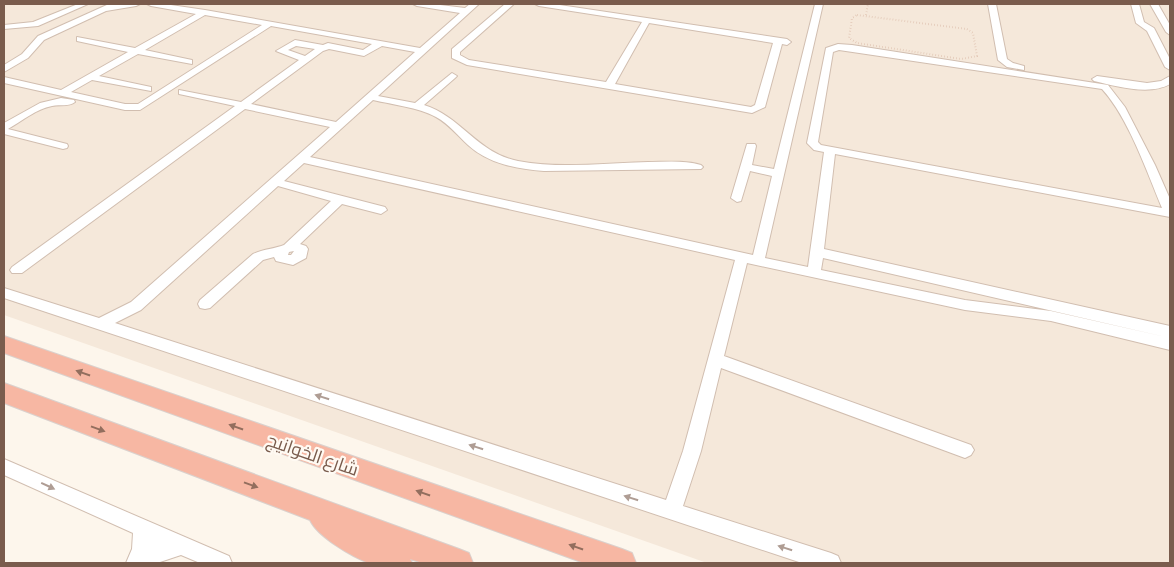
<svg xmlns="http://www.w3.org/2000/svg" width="1174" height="567" viewBox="0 0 1174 567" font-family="Commissioner,Cairo,sans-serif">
	<rect width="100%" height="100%" fill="#fdf6ec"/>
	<path fill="#f5e8da" d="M 4,4 L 1170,4 L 1170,563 L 707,563 L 4,315 Z"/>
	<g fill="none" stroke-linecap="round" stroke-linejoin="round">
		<defs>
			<path id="minor" d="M 78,4 L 88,4 L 38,26 L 4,29 L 4,25 L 33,22 Z
				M 109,4 L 140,4 L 136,6 L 106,11 L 44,40 L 28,58 L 4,72 L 4,65 L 22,54 L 38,36 Z
				M 147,4 L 164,4 L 205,10 L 420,48 L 460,13 L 417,6 L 413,4 L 432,4 L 465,8 L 470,4 L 479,4 L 378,96 L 415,103 L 452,73 L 457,76 L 455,78 L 424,105 C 462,117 477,153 518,161 C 560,169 605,163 648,162 C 665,162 684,160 701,165 L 703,167 L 701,169 L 544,171 C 517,169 489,164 468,145 C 458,136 449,124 436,117 C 417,107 394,105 373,100 L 310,157 L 753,255 L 772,176 L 750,171 L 741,201 L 737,202 L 731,198 L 747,144 L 755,144 L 756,146 L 752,165 L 774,169 L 815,4 L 823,4 L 765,258 L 808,267 L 824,152 L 814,150 L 807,143 L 826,48 L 838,44 L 852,45 L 1108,85 L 1125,107 L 1155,165 L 1170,199 L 1170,217 L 835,154 L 824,249 L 1170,326 L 1170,338 L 823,258 L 821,270 L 965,300 L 1051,311 L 1170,338 L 1170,350 L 1051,321 L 965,310 L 747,263 L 724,356 L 971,445 L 974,450 L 971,455 L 965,458 L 721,368 L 701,451 L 683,506 L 831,553 L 838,556 L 841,563 L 802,563 L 4,298 L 4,288 L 99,318 L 131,302 L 330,127 L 245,109 L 22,273 L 12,273 L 10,270 L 12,267 L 235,106 L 179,94 L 179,90 L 241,102 L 299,60 L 276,51 L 295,40 L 323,45 L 328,43 L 363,50 L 372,44 L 271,26 L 140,110 L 125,110 L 4,83 L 4,77 L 61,90 L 128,52 L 77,41 L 77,37 L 135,48 L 196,14 L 151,6 ZM 205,15 L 262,25 L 138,104 L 125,104 L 71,92 L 92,80 L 151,91 L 151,87 L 99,76 L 138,54 L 192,64 L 192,60 L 145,50 ZM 296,46 L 315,49 L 305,56 L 288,50 ZM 382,46 L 415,52 L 336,122 L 251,104 L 323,51 L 329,49 L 364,56 ZM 839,50 L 1102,89 C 1128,117 1147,172 1162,208 L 821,145 L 818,142 L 833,52 ZM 304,163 L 735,260 L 683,451 L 666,500 L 115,323 L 141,310 L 278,186 L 331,201 L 284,245 C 274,249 264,249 253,254 L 200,300 L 198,304 L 200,308 L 205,309 L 210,308 L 263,260 L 274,257 L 276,261 L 293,265 L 306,258 L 308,249 L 306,246 L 300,244 L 342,204 L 381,214 L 387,210 L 385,207 L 284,181 ZM 294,251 L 291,255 L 288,255 L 289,252 Z
				M 505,4 L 514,4 L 460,52 L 460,55 L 469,60 L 606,82 L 642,22 L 539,6 L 535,4 L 553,4 L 787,39 L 791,42 L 787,45 L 782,44 L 765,107 L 752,113 L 467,65 L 452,58 L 452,49 ZM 649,23 L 773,43 L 755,105 L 751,107 L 615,84 Z
				M 988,4 L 996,4 L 1007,59 L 1013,63 L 1024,66 L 1024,70 L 1007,67 L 998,60 Z
				M 1131,4 L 1139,4 L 1144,22 L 1154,28 L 1170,59 L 1170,70 L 1165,67 L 1147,31 L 1136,23 Z
				M 1150,4 L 1158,4 L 1170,25 L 1170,35 L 1166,32 Z
				M 1097,76 L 1147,83 L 1161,81 L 1170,76 L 1170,84 C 1150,96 1115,86 1094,81 L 1092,79 Z
				M 61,98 L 74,100 L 75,102 C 69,107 60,104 52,106 C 36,109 22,121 8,129 L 67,144 L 68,146 L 67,148 L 63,149 L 4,134 L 4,123 L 40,103 Z
				M 4,459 L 229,556 L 232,563 L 200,563 L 181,555 L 157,563 L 126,563 L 132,549 L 133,533 L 4,475 Z"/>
			<path id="highway" d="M 4,336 L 622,549 L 632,553 L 636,563 L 584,563 L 4,353 Z
				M 4,383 L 459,549 L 469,553 L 473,563 L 423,563 L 410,559 L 412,563 C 399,563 381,567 369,563 C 352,557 317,536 310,520 L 4,403 Z"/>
		</defs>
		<use href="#minor" stroke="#d1beb0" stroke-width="2"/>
		<use href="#highway" stroke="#dad1cd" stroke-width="2"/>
		<path stroke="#d9b8a5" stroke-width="2" stroke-dasharray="0.5 2.5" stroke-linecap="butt" d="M 857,15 L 967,29 L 973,33 L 977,56 L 961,59 L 857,43 L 849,38 L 852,18 Z
			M 866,15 L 868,4"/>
		<use href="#minor" fill="#fff" fill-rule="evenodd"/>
		<use href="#highway" fill="#f7b7a3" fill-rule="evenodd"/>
	</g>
	<defs><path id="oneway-solid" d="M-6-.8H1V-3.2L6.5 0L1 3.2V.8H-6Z" transform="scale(1.25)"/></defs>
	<g fill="#936e5e">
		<use href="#oneway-solid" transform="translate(83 373) rotate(-161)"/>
		<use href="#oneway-solid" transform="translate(236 427) rotate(-161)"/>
		<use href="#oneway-solid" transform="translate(98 429) rotate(20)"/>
		<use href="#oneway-solid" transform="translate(251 485) rotate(20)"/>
		<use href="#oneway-solid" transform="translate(423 493) rotate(-161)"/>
		<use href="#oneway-solid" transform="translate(576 547) rotate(-161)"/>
	</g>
	<g fill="#af9d94">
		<use href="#oneway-solid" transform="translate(322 397) rotate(-162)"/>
		<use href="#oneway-solid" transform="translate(476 447) rotate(-162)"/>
		<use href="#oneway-solid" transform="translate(48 486) rotate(25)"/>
		<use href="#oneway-solid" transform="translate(631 498) rotate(-162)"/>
		<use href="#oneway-solid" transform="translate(785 548) rotate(-162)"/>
	</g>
	<g text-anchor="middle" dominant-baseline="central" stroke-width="4.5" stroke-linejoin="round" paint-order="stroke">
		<g font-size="18" fill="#7a5c4d" stroke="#fffaf3">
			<text transform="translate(313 454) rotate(19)">شارع الخوانيج</text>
		</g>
	</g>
	<rect width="1174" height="567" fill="none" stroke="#7a5c4d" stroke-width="10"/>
</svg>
